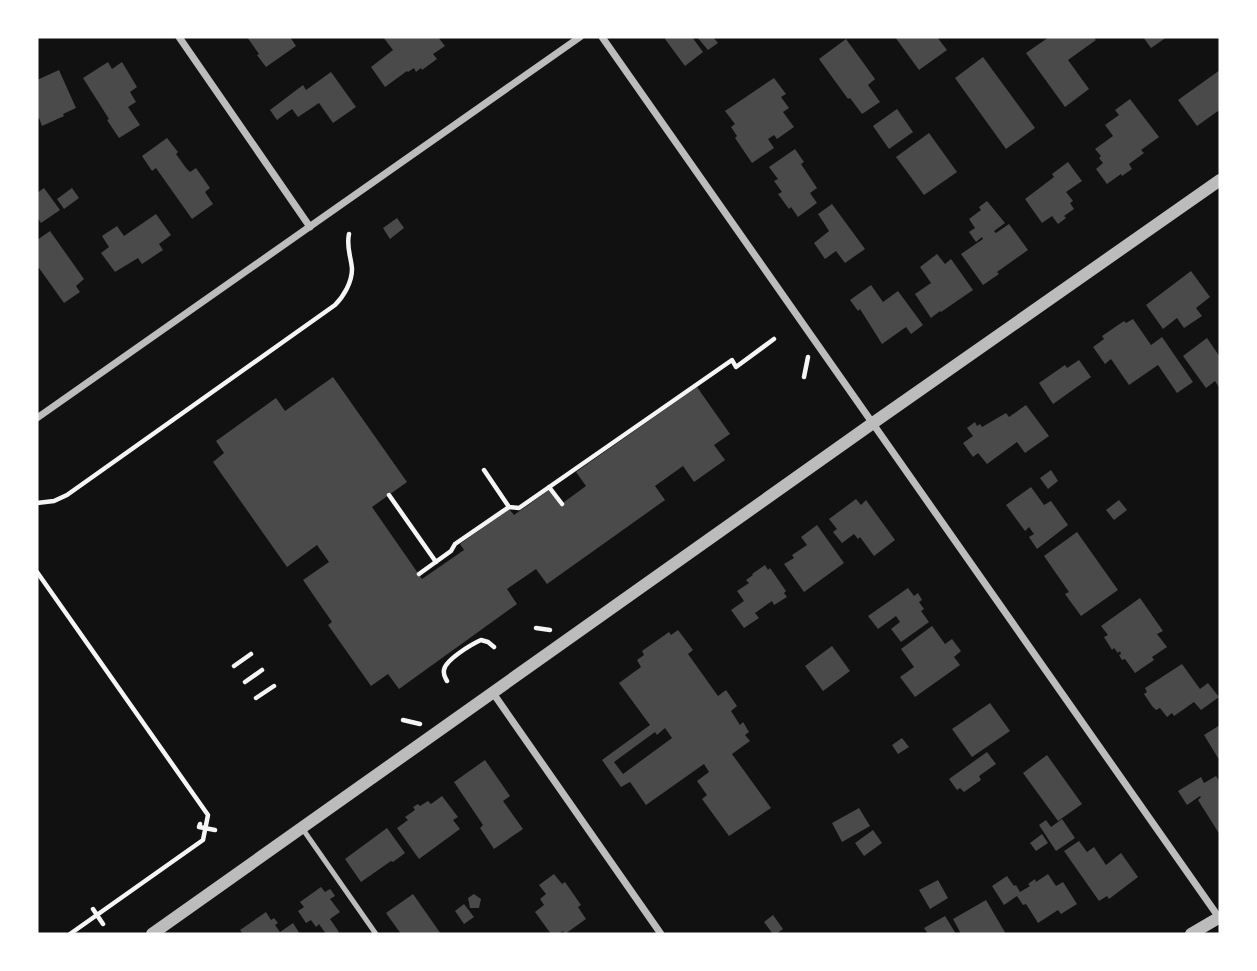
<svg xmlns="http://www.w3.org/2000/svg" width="1257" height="971" viewBox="0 0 1257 971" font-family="Jost,sans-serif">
	<rect width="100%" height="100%" fill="#111"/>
	<path fill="#4a4a4a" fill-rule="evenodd" d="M 247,37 L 290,37 L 296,46 L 266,67 L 257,55 L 259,54 Z
		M 383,37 L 438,37 L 445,46 L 433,54 L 437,59 L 422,70 L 421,68 L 416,72 L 414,68 L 408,72 L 407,71 L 385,87 L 371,67 L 393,50 Z
		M 667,37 L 692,37 L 703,52 L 685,66 L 665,39 Z
		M 697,37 L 713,37 L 718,43 L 708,50 Z
		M 895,37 L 937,37 L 947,50 L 919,70 Z
		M 1049,37 L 1093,37 L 1096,40 L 1068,60 L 1089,89 L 1065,107 L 1026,53 Z
		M 1143,37 L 1167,37 L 1151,48 Z
		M 846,39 L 875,79 L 868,85 L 880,102 L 862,114 L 850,98 L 848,99 L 819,59 Z
		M 983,57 L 1035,128 L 1006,149 L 955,78 Z
		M 108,62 L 112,69 L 122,62 L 137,87 L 130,92 L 136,102 L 128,107 L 140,125 L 119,138 L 107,120 L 109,119 L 83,78 Z
		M 59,70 L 76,108 L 63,114 L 64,116 L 42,126 L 39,118 L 37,119 L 37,80 Z
		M 1220,70 L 1220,113 L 1218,111 L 1197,126 L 1178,100 Z
		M 331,72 L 356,107 L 333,123 L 319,103 L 298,117 L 292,109 L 277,120 L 270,110 L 303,85 L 306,90 Z
		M 774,78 L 786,94 L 781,97 L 789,108 L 783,112 L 794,127 L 777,139 L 774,135 L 768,139 L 774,148 L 752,163 L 735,138 L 737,136 L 731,127 L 735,124 L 725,111 Z
		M 1130,99 L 1159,137 L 1141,150 L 1144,153 L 1129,164 L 1132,169 L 1122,176 L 1121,174 L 1107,184 L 1096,169 L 1103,163 L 1099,158 L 1101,156 L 1095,149 L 1113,136 L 1105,125 L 1119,115 L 1115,110 Z
		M 897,109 L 913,132 L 889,149 L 873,126 Z
		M 929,133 L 957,172 L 924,195 L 896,157 Z
		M 167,138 L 178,152 L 176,154 L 186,168 L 190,172 L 196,168 L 210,188 L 205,192 L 213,204 L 192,219 L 156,168 L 152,171 L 142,156 Z
		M 795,149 L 804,162 L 801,164 L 817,188 L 810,193 L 817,203 L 798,217 L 791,207 L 789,209 L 778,194 L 782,192 L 774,181 L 778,179 L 769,167 Z
		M 1068,162 L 1082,181 L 1066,192 L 1073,201 L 1070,203 L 1074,209 L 1064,216 L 1066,218 L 1058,224 L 1052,216 L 1042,223 L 1025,199 L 1054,177 L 1052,174 Z
		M 44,188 L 60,210 L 41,223 L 37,217 L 37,193 Z
		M 72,188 L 79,198 L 64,209 L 57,199 Z
		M 987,201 L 1005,223 L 994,231 L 996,233 L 1009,224 L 1028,250 L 997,272 L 999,274 L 983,285 L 961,254 L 983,239 L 982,237 L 976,242 L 969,232 L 975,228 L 969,219 L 981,210 L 979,207 Z
		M 832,204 L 865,249 L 845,263 L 836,251 L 825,259 L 814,243 L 829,231 L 818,214 Z
		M 156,214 L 171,235 L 159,244 L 163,250 L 142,264 L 138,258 L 115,272 L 101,253 L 109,247 L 102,236 L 117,226 L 124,236 Z
		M 397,218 L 404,228 L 390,239 L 383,228 Z
		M 50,231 L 84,279 L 76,286 L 80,292 L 64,303 L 39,268 L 37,269 L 37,240 Z
		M 937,254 L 945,264 L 951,259 L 973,290 L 941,312 L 940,311 L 931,318 L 915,294 L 931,283 L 920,267 Z
		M 1191,271 L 1210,297 L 1196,308 L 1202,316 L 1184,328 L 1177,318 L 1163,329 L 1146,305 Z
		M 871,285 L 883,302 L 898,291 L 923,325 L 911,334 L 906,327 L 882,344 L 860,309 L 858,311 L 850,300 Z
		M 1133,319 L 1151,345 L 1162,337 L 1193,382 L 1177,393 L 1158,365 L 1129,385 L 1111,359 L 1105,364 L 1093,347 L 1104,339 L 1102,336 L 1124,321 L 1126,323 Z
		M 1207,338 L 1220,357 L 1220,389 L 1215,381 L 1206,388 L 1183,356 Z
		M 1079,360 L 1091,377 L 1053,404 L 1039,383 L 1065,365 L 1067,368 Z
		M 333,377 L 407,482 L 372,507 L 422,579 L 464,550 L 460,544 L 509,509 L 514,515 L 549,490 L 560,505 L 586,486 L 576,472 L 697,387 L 730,434 L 714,445 L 725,460 L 694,482 L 683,466 L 655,486 L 665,500 L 547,584 L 536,569 L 507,589 L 517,604 L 399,689 L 388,674 L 371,686 L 328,625 L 332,622 L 303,580 L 329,562 L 317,545 L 287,567 L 213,462 L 224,453 L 216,441 L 276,398 L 285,411 Z
		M 1026,405 L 1049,436 L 1025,453 L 1017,442 L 987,464 L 978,453 L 973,457 L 963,443 L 973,436 L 967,428 L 975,422 L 977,426 L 980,424 L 982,427 L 1006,413 L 1009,417 Z
		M 1051,470 L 1058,481 L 1048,489 L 1040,478 Z
		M 1031,487 L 1044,505 L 1051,501 L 1068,525 L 1037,549 L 1029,537 L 1034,534 L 1029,527 L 1025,531 L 1006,505 Z
		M 856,499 L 861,505 L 866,500 L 895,540 L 874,556 L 860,537 L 858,539 L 854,534 L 842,543 L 833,532 L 837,529 L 829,519 Z
		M 1119,500 L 1127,510 L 1114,520 L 1106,510 Z
		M 817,525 L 844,563 L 804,592 L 784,564 L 794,558 L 792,555 L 807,545 L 801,537 Z
		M 1077,532 L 1118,590 L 1081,616 L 1065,594 L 1069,592 L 1044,556 Z
		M 765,565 L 768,570 L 770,568 L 786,591 L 784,593 L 787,597 L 774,605 L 772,601 L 755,613 L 759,618 L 744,628 L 731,610 L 744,601 L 737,591 L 749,583 L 746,580 L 753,575 L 752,574 Z
		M 908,588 L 914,596 L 918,593 L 922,600 L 919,602 L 924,609 L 921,611 L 929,622 L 901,642 L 891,629 L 900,622 L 896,616 L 878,629 L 868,616 Z
		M 1140,598 L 1163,631 L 1157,634 L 1167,647 L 1152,657 L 1154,660 L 1135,673 L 1125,659 L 1122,660 L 1119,655 L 1121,654 L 1120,651 L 1118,653 L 1114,648 L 1112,650 L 1104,637 L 1108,635 L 1101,626 Z
		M 932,626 L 945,644 L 952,639 L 961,651 L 954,657 L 960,665 L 915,697 L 900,677 L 914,667 L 901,649 Z
		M 678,630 L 693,650 L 688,654 L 718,696 L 726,690 L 737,706 L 731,711 L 740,725 L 743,722 L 749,732 L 745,735 L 750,741 L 732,754 L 771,808 L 729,836 L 702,799 L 707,795 L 697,781 L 709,772 L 704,764 L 646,805 L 630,782 L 621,787 L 602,760 L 650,725 L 619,683 L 641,667 L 637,660 L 644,655 L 642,651 L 669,632 L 671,635 ZM 665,728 L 672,738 L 623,774 L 614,762 L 655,732 L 657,735 Z
		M 832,646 L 850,671 L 823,691 L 805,666 Z
		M 1182,664 L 1200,689 L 1208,683 L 1219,697 L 1201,710 L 1194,702 L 1174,716 L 1172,713 L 1167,717 L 1160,708 L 1156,710 L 1152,706 L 1144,694 L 1147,692 L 1145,688 Z
		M 990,703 L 1010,731 L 972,757 L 952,729 Z
		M 1220,725 L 1220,757 L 1218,758 L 1204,735 Z
		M 902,738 L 909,747 L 898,754 L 892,745 Z
		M 987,752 L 996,764 L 979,776 L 981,780 L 964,792 L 960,788 L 957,790 L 949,779 Z
		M 1047,755 L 1082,804 L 1058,821 L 1023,773 Z
		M 485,760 L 510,796 L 503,801 L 523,829 L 494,849 L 480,828 L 483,825 L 454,782 Z
		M 1216,776 L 1220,782 L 1220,835 L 1198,800 L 1201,797 L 1200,796 L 1187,805 L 1178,791 L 1201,777 L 1204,783 Z
		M 442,796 L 458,817 L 453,820 L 460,829 L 419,859 L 397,828 L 408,820 L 405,817 L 415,810 L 413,807 L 418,804 L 420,806 L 428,801 L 431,804 Z
		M 859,808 L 870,826 L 842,842 L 832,823 Z
		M 1062,819 L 1075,838 L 1056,851 L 1039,825 L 1046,820 L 1051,827 Z
		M 387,828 L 405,853 L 393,862 L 391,861 L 361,882 L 345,859 Z
		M 873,830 L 882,843 L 864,856 L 855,843 Z
		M 1042,834 L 1048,843 L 1036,851 L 1030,843 Z
		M 1079,841 L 1087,852 L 1094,847 L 1106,865 L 1121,853 L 1138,877 L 1109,899 L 1107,896 L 1099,901 L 1064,851 Z
		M 554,874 L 562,884 L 565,882 L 581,905 L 578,907 L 586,919 L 565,934 L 563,931 L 558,934 L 551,934 L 535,912 L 544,905 L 540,899 L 546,894 L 539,885 Z
		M 1048,874 L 1056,886 L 1063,882 L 1077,904 L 1061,914 L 1058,910 L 1038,923 L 1026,904 L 1023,905 L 1017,896 L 1004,905 L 992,886 L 1007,876 L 1014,886 L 1016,885 L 1020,892 L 1030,886 L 1028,884 L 1035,879 L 1036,882 Z
		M 938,880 L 948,898 L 930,909 L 919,890 Z
		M 321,887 L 325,892 L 330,889 L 331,890 L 335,896 L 330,899 L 340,912 L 330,919 L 339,932 L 336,934 L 326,934 L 319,924 L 316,927 L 311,920 L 306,923 L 298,911 L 304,907 L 300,902 Z
		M 413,894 L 441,934 L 401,934 L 386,913 Z
		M 474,894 L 481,899 L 479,908 L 470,908 L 468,898 Z
		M 986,900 L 1006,934 L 961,934 L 953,919 Z
		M 464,904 L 474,917 L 464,924 L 455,911 Z
		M 266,912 L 271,920 L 274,918 L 278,923 L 275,925 L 280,932 L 293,923 L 300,934 L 243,934 L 240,930 Z
		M 773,915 L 783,929 L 776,934 L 773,934 L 764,922 Z
		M 945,916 L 956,934 L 928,934 L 924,928 Z"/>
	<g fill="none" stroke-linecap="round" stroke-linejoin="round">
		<path stroke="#f5f5f5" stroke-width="4.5" d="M 804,377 L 808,357
			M 484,470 L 509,507
			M 549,487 L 562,504
			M 389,495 L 436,562
			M 37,503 L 54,501 L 67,495 L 335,305 C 344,296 352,282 352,269 C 351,256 346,247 349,234
			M 37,572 L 208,815 L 203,840 L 70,934
			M 419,574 L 451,551 L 455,544 L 509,507 L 519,508 L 732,360 L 736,367 L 774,339
			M 536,628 L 550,630
			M 234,666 L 251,654
			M 447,681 C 445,677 443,675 444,670 C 445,660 472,644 481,640 L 488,642 L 494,647
			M 245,682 L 262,670
			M 256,698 L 274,686
			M 403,720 L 420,724
			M 200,824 L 199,827 L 215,830
			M 93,909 L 103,924"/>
		<path stroke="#bcbcbc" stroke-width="5" d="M 302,828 L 376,934"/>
		<path stroke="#bcbcbc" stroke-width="7" d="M 179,37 L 310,227
			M 602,37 L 1220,919
			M 37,418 L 580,37
			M 493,693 L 661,934"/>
		<path stroke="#bcbcbc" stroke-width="12" d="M 152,934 L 873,423 L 1220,180
			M 1191,934 L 1220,917"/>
	</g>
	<rect width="1257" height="971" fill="none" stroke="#ffffff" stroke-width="77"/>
</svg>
